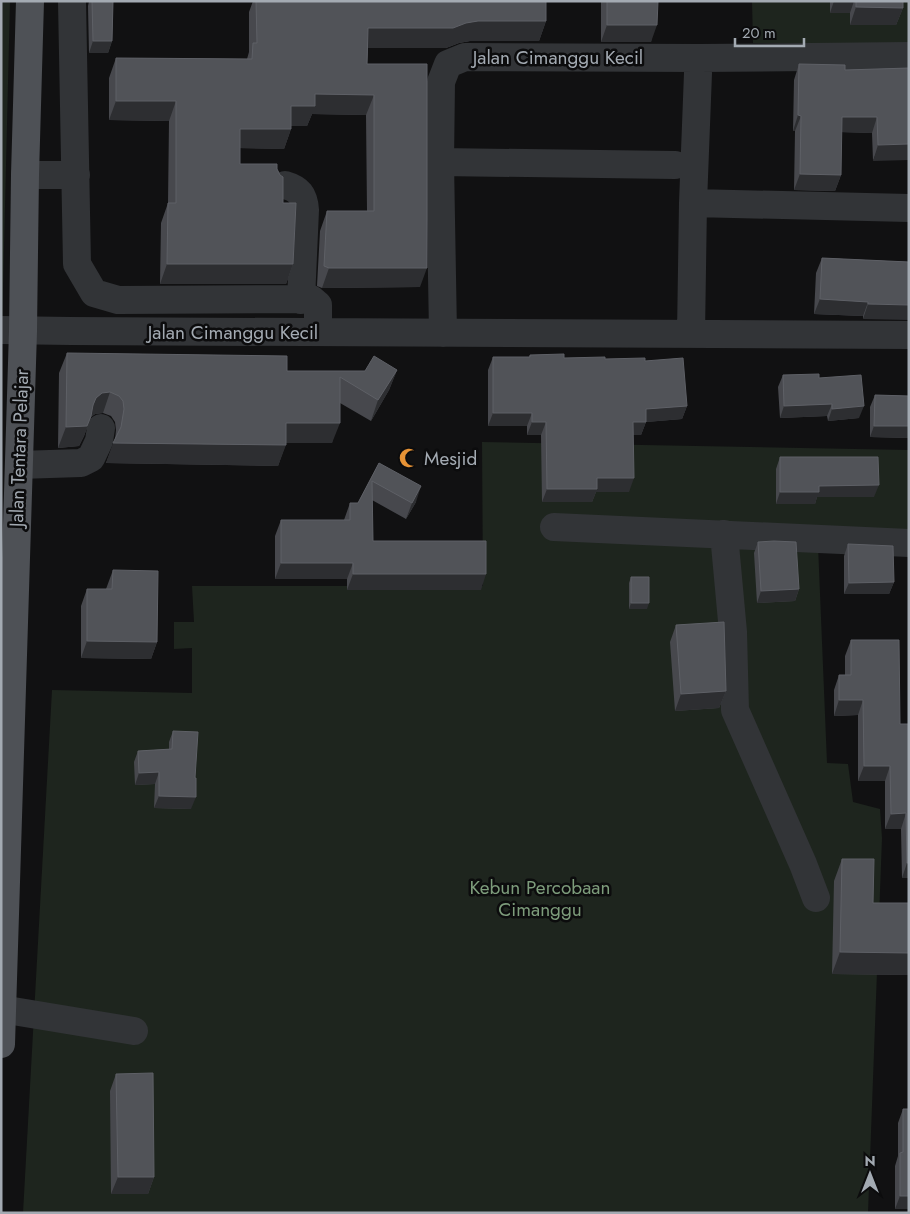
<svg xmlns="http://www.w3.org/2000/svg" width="910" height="1214" viewBox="0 0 910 1214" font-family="Jost,sans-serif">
	<rect width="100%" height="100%" fill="#111112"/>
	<path fill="#1e251e" d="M 1,1 L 10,1 L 1,371 Z
		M 752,1 L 909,1 L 909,44 L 753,43 Z
		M 482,442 L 909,450 L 909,545 L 818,545 L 827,763 L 848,764 L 853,802 L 880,809 L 882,838 L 868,1213 L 23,1213 L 52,690 L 192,693 L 192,648 L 174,649 L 174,622 L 194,622 L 192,586 L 483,586 Z"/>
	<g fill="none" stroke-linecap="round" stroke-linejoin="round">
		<path stroke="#323437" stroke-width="28" d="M 72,1 L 77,264 L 94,293 L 118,300 L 311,299 L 318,305 L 318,332
			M 440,162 L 675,165
			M 25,175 L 76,175
			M 285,185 C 299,189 304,195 305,210 L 301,300
			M 693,203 L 909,208
			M 1,330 L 71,331 L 909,335
			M 443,333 L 440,162 L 441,82 L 448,64 L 465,57 L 699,58 L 909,56
			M 691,334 L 693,203 L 698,73
			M 19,465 L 81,463 L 91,458 L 99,441 L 101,428
			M 554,527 L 909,543
			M 724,534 L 733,632 L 735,710 L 803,864 L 816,898
			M 1,1009 L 134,1031"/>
		<path stroke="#4e5156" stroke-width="28" d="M 1,1044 L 23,331 L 25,175 L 30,1"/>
	</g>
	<path fill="#47484d" d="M 89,1 L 113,1 L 112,41 L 108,53 L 89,53 L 88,6 Z
		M 253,1 L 546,1 L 546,21 L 539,41 L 470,41 L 459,43 L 446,48 L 368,48 L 367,64 L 420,287 L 322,288 L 317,286 L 320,231 L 327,211 L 367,211 L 366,115 L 312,114 L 307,126 L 291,126 L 291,129 L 284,149 L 240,148 L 240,164 L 277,169 L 293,264 L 286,284 L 160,284 L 161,223 L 168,203 L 169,121 L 109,120 L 109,78 L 116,58 L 247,59 L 249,52 L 249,12 Z
		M 601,1 L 658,1 L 651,42 L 601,42 Z
		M 830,1 L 903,1 L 903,8 L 896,25 L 850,25 L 850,13 L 830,13 Z
		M 799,64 L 845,70 L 909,68 L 873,161 L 872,133 L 841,132 L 841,175 L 835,191 L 794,190 L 795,131 L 793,131 L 794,80 Z
		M 822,258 L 909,262 L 863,319 L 863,316 L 814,314 L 816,273 Z
		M 67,353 L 287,371 L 365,371 L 397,370 L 389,390 L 371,421 L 340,403 L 332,443 L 286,443 L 278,466 L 106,463 L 115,440 L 116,430 L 115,422 L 111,416 L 103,413 L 95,414 L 91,417 L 84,436 L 79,446 L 58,448 L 59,373 Z
		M 530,355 L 564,358 L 645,361 L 687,406 L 682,419 L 646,422 L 641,435 L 633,435 L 629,492 L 596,492 L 592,502 L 542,502 L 541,435 L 527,435 L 527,426 L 488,426 L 488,370 L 493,357 L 529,357 Z
		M 783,375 L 819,378 L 859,418 L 828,421 L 827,416 L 780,418 L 778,387 Z
		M 875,395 L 909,396 L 909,438 L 870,437 L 870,407 Z
		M 780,457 L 874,497 L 817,497 L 815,504 L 776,504 L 776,469 Z
		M 379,463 L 416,502 L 406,519 L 372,500 L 373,541 L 481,590 L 347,590 L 347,579 L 275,579 L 275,536 L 281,520 L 344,520 L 350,503 L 358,503 Z
		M 758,542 L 799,589 L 795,601 L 757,603 L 754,553 Z
		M 848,544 L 894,582 L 889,594 L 844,594 L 844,556 Z
		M 113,570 L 157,642 L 151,659 L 81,658 L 81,606 L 87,589 L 106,589 Z
		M 631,577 L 647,609 L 629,609 L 629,583 Z
		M 676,625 L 726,691 L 719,708 L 675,711 L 670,642 Z
		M 851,640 L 900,724 L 909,724 L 909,878 L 902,878 L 901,829 L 885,829 L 885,781 L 858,781 L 858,715 L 834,716 L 834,690 L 839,675 L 845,675 L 845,656 Z
		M 173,731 L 191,809 L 154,808 L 155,784 L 135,785 L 134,762 L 138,751 L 169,749 L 169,742 Z
		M 842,859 L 873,903 L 909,903 L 909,975 L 832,974 L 834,881 Z
		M 116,1074 L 154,1177 L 148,1194 L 111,1194 L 110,1091 Z
		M 903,1109 L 909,1109 L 909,1209 L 895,1209 L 895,1166 L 898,1156 L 898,1123 Z"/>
	<path fill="#2d2e31" d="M 834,1 L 854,1 L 850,13 L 830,13 Z
		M 856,7 L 903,8 L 896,25 L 850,25 Z
		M 478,21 L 546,21 L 539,41 L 470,41 L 459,43 L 446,48 L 361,48 L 368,28 L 466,23 Z
		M 607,25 L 657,25 L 651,42 L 601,42 Z
		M 93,41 L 112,41 L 108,53 L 89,53 Z
		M 315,94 L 374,95 L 366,115 L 312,114 L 307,126 L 284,126 L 291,106 Z
		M 116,101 L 176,101 L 169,121 L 109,120 Z
		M 798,115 L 801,116 L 795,131 L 793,131 Z
		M 842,117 L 877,117 L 872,133 L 836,132 Z
		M 240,129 L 291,129 L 284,149 L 233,148 Z
		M 909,144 L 909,160 L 873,161 L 878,145 Z
		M 800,174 L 841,175 L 835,191 L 794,190 Z
		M 167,264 L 293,264 L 286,284 L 160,284 Z
		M 329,268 L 427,268 L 420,287 L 322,288 Z
		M 820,299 L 868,302 L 863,316 L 814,314 Z
		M 868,304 L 909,305 L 909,320 L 863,319 Z
		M 397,370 L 389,390 L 371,421 L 378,400 Z
		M 110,392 L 103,413 L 95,414 L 91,417 L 84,436 L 79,446 L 58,448 L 66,427 L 86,426 L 96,398 L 102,393 Z
		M 832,404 L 827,416 L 780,418 L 784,406 Z
		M 687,406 L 682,419 L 646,422 L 641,435 L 628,435 L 633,422 L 646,409 Z
		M 864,406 L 859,418 L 828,421 L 832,409 Z
		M 493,413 L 532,413 L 527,426 L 488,426 Z
		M 532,422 L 546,422 L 541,435 L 527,435 Z
		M 286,423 L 340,423 L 332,443 L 278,443 Z
		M 874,426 L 909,426 L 909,438 L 870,437 Z
		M 113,443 L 286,445 L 278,466 L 106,463 Z
		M 597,478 L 634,478 L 629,492 L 596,492 L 592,502 L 542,502 L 547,489 Z
		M 879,485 L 874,497 L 817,497 L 815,504 L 776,504 L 780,492 L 819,486 Z
		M 421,486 L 416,502 L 406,519 L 412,503 Z
		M 281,563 L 353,563 L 347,579 L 275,579 Z
		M 353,574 L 486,574 L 481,590 L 347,590 Z
		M 894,582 L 889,594 L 844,594 L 849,583 Z
		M 799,589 L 795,601 L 757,603 L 761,591 Z
		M 631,603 L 649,603 L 647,609 L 629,609 Z
		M 87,641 L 157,642 L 151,659 L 81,658 Z
		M 726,691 L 719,708 L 675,711 L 681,694 Z
		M 839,700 L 863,700 L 858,715 L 834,716 Z
		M 864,766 L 890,766 L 885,781 L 858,781 Z
		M 159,772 L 155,784 L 135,785 L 139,773 Z
		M 159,796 L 196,797 L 191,809 L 154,808 Z
		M 906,813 L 901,829 L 885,829 L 891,814 Z
		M 907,863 L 909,863 L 909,878 L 902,878 Z
		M 840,952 L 909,953 L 909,975 L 832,974 Z
		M 118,1177 L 154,1177 L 148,1194 L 111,1194 Z
		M 900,1196 L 909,1196 L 909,1209 L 895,1209 Z"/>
	<path fill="#515358" stroke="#5e6066" d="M 92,1 L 113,1 L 112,41 L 93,41 Z
		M 256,1 L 546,1 L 546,21 L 478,21 L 466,23 L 453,28 L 368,28 L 367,64 L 427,64 L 427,268 L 329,268 L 324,266 L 327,211 L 374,211 L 374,95 L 315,94 L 315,106 L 291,106 L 291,129 L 240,129 L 240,164 L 277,164 L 277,169 L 280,175 L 283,177 L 283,203 L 296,203 L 293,264 L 167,264 L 168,203 L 176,203 L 176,101 L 116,101 L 116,58 L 252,59 L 253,43 L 257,43 Z
		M 607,1 L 658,1 L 657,25 L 607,25 Z
		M 856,1 L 903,1 L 903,8 L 856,7 Z
		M 799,64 L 845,65 L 845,70 L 909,68 L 909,144 L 878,145 L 877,117 L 842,117 L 841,175 L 800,174 L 801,116 L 798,115 Z
		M 822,258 L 909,262 L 909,305 L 868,304 L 868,302 L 820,299 Z
		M 67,353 L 287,356 L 287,371 L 365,371 L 374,356 L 397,370 L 378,400 L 340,377 L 340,423 L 286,423 L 286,445 L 113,443 L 121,427 L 124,409 L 123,401 L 119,396 L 110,392 L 102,393 L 96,398 L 93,405 L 91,416 L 87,426 L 66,427 Z
		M 564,354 L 564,358 L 605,357 L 605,359 L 645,358 L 645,361 L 683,358 L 687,406 L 646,409 L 646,422 L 633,422 L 634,478 L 597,478 L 597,489 L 547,489 L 546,422 L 532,422 L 532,413 L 493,413 L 493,357 L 530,357 L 530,355 Z
		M 819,374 L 819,378 L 861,375 L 864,406 L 832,409 L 832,404 L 784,406 L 783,375 Z
		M 875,395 L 909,396 L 909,426 L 874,426 Z
		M 780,457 L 878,457 L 879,485 L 819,486 L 819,492 L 780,492 Z
		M 379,463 L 421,486 L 412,503 L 372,481 L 373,541 L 486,541 L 486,574 L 353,574 L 353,563 L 281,563 L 281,520 L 350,520 L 350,503 L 358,503 Z
		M 774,541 L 796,542 L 799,589 L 761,591 L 758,542 Z
		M 848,544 L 893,546 L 894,582 L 849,583 Z
		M 113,570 L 158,571 L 157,642 L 87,641 L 87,589 L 112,589 Z
		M 631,577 L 649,577 L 649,603 L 631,603 Z
		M 724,622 L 726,691 L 681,694 L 676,625 Z
		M 851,640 L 899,640 L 900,724 L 909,724 L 909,863 L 907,863 L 906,813 L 891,814 L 890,766 L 864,766 L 863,700 L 839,700 L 839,675 L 851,675 Z
		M 173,731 L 198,732 L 195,778 L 196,778 L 196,797 L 159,796 L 159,772 L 139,773 L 138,751 L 172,749 Z
		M 842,859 L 874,859 L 873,903 L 909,903 L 909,953 L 840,952 Z
		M 153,1073 L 154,1177 L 118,1177 L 116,1074 Z
		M 903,1109 L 909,1109 L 909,1196 L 900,1196 L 900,1153 L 903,1152 Z"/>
	<defs>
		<symbol id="mosque-bare" viewBox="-9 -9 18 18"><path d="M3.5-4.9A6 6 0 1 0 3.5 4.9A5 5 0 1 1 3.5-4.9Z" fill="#e79335" stroke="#0c0c0d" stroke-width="2.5" paint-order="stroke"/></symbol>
	</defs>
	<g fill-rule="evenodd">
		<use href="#mosque-bare" x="395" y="444" width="28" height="28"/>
	</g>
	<g text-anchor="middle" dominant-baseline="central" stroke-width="5" stroke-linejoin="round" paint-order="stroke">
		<g font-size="19" fill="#a3aab2" stroke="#0c0c0d">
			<text x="558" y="57">Jalan Cimanggu Kecil</text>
			<text x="233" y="332">Jalan Cimanggu Kecil</text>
			<text transform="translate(19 448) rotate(-88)">Jalan Tentara Pelajar</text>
		</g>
		<g font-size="19" fill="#a3aab2" stroke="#0c0c0d" text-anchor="start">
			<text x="424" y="458">Mesjid</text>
		</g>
		<g font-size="19" fill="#7d9c7b" stroke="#0c0c0d">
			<text x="540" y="887">Kebun Percobaan<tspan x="540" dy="22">Cimanggu</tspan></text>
		</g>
	</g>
	<rect width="910" height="1214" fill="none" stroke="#a3aab2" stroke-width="5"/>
	<g transform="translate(870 1174)" stroke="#0c0c0d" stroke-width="4" paint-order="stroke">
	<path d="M0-4L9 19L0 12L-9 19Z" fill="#a3aab2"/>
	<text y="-8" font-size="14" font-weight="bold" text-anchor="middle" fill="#a3aab2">N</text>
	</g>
	<path d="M735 38v8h69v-8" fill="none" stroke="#a3aab2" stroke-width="2.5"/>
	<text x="742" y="38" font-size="15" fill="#a3aab2" stroke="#0c0c0d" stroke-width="4" paint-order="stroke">20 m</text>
</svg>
